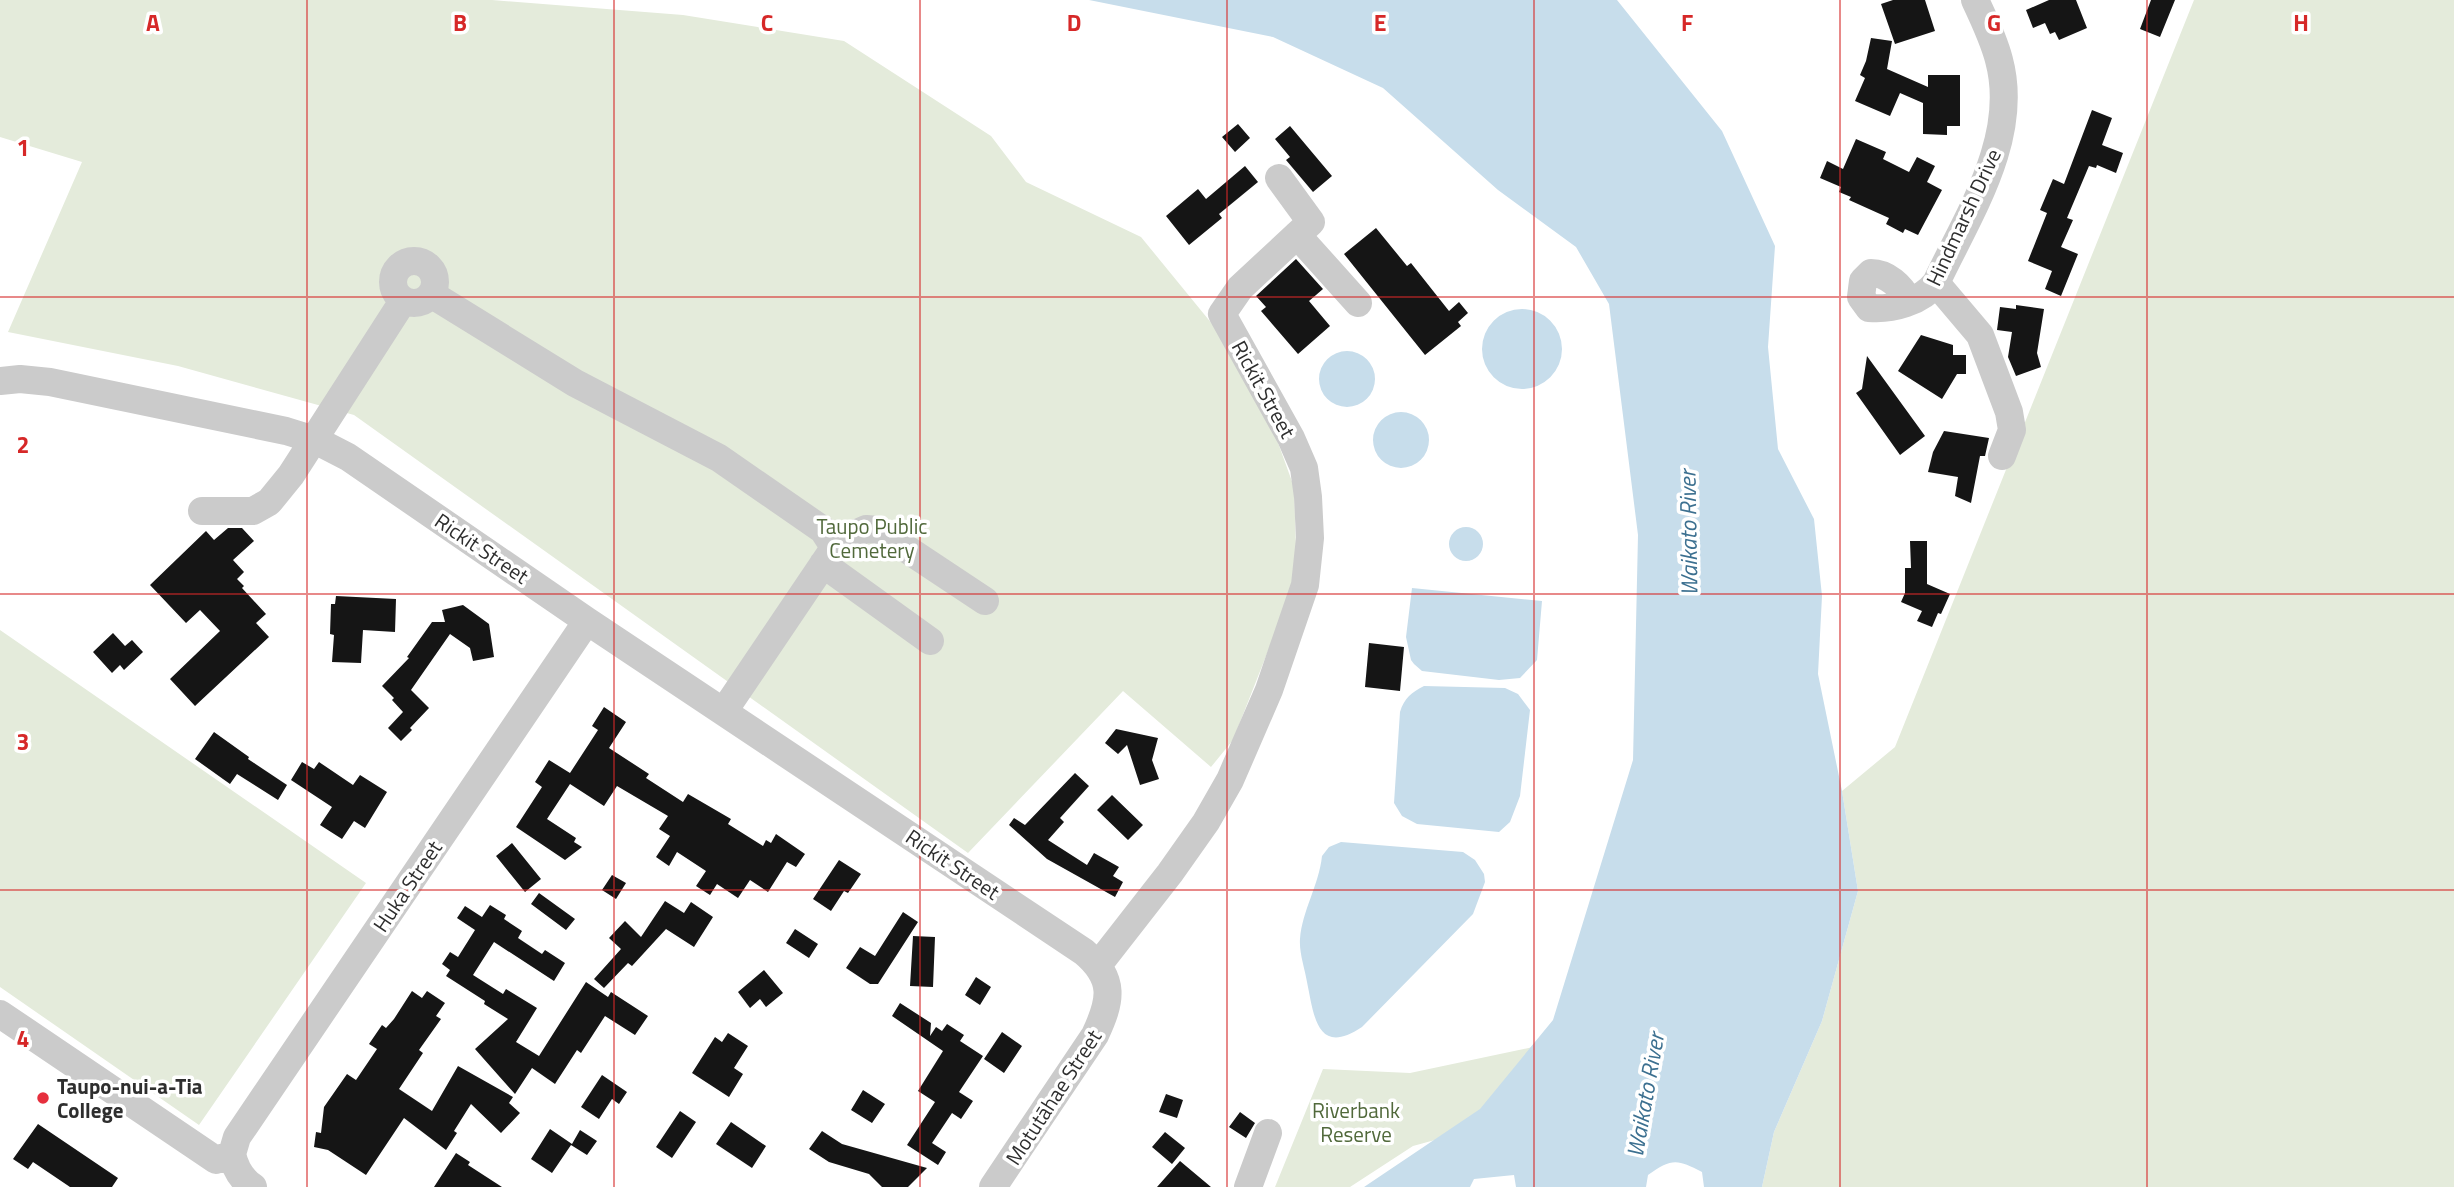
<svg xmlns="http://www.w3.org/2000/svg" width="2454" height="1187" viewBox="0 0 2454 1187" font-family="'Titillium Web',sans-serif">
	<rect width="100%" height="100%" fill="#fff"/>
	<path fill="#e4ebdb" d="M 0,0 L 492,0 L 683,15 L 844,41 L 991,136 L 1026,182 L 1141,237 L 1253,374 L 1294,487 L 1297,577 L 1233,740 L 1211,767 L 1123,691 L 968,853 L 354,415 L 178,366 L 8,332 L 82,162 L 0,137 Z
		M 2194,0 L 2454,0 L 2454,1187 L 1762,1187 L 1774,1132 L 1822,1021 L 1858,891 L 1842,791 L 1895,747 Z
		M 0,630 L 366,883 L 199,1125 L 0,987 Z
		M 1533,1047 L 1464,1132 L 1413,1146 L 1350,1187 L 1275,1187 L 1323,1069 L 1410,1073 Z"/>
	<path fill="#c7ddeb" d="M 1089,0 L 1617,0 L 1722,131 L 1775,246 L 1768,347 L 1778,449 L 1814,519 L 1822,596 L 1818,674 L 1842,791 L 1858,891 L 1822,1021 L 1774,1132 L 1762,1187 L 1704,1187 L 1702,1172 C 1677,1159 1672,1158 1648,1175 L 1646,1187 L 1516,1187 L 1514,1175 L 1474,1179 L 1470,1187 L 1364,1187 L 1480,1109 L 1553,1020 L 1633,760 L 1638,535 L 1609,304 L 1576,247 L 1498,190 L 1383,88 L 1273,37 Z
		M1482 349a40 40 0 1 1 80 0a40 40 0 1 1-80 0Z
		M1319 379a28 28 0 1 1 56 0a28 28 0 1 1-56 0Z
		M1373 440a28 28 0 1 1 56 0a28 28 0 1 1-56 0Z
		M1449 544a17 17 0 1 1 34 0a17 17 0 1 1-34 0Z
		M 1412,588 L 1542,601 L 1537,660 L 1520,678 L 1499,680 L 1422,671 L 1414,664 L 1411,660 L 1406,637 Z
		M 1424,686 L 1505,688 L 1518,694 L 1530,710 L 1520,796 L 1510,822 L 1499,832 L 1417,824 L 1402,816 L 1394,803 L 1400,712 C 1404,698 1412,692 1424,686 Z
		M 1341,842 L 1463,852 L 1475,860 L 1484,874 L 1485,882 L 1473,914 L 1362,1027 C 1317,1057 1314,1016 1307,982 C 1305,969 1299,953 1300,939 C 1302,911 1319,885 1322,856 L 1329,847 Z"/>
	<path fill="#151515" d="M 1893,0 L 1925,0 L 1935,31 L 1895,44 L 1881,4 Z
		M 2049,0 L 2076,0 L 2087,28 L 2059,40 L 2055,32 L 2050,34 L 2045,23 L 2033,28 L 2026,10 Z
		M 2151,0 L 2175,0 L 2160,37 L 2140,29 Z
		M 1871,38 L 1892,41 L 1887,69 L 1928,87 L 1928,75 L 1960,75 L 1960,126 L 1947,126 L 1947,135 L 1923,134 L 1923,103 L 1900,93 L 1890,116 L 1855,101 L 1865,78 L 1860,75 L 1866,61 Z
		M 2092,110 L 2112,118 L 2102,145 L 2123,153 L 2116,173 L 2097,165 L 2096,168 L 2089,166 L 2067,218 L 2073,220 L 2061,247 L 2078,254 L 2061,296 L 2045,289 L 2052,271 L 2028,261 L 2047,213 L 2040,210 L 2053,179 L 2064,184 Z
		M 1238,124 L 1250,138 L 1235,152 L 1222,137 Z
		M 1290,126 L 1332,176 L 1313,192 L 1286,160 L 1290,157 L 1275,139 Z
		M 1856,139 L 1886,152 L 1883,159 L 1909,172 L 1917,157 L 1935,166 L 1927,182 L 1942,190 L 1918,235 L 1905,229 L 1903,233 L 1886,224 L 1889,218 L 1849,200 L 1851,197 L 1839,192 L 1841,187 L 1820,178 L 1827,161 L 1843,169 Z
		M 1245,166 L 1258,182 L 1219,214 L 1222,218 L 1189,245 L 1166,216 L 1198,189 L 1206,199 Z
		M 1376,228 L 1407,266 L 1411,263 L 1449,311 L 1459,302 L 1468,313 L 1458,322 L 1461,326 L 1425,355 L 1344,254 Z
		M 1296,259 L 1323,289 L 1309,301 L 1330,326 L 1298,354 L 1261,311 L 1266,307 L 1256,296 Z
		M 2016,305 L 2044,309 L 2037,353 L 2041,367 L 2016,376 L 2008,357 L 2012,332 L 1997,330 L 2000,307 L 2016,309 Z
		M 1921,335 L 1953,345 L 1953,355 L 1966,355 L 1966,374 L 1957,374 L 1942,399 L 1898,371 Z
		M 1867,356 L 1925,436 L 1900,455 L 1856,393 L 1862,389 Z
		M 1944,431 L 1989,438 L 1985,456 L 1980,456 L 1971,503 L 1955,496 L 1958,477 L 1928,472 L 1933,452 Z
		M 228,528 L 242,528 L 254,541 L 233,560 L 244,572 L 237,579 L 244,586 L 242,588 L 266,614 L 256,623 L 269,637 L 195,706 L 170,679 L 220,631 L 200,610 L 186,623 L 150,585 L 206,531 L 214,540 Z
		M 1910,541 L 1927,541 L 1927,584 L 1950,594 L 1941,614 L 1938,613 L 1932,627 L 1917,621 L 1922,611 L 1901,602 L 1905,593 L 1905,568 L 1911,568 Z
		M 336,596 L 396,599 L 395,632 L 363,630 L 361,663 L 332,662 L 334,635 L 330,634 L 331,604 L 335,604 Z
		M 463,605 L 489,624 L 494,657 L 473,661 L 470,648 L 450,634 L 411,690 L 429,708 L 410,728 L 412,730 L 401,741 L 388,728 L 403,712 L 392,700 L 394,698 L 382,686 L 409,658 L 407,657 L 432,622 L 445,622 L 442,610 Z
		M 113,633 L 125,646 L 132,640 L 143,652 L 124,670 L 120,665 L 112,673 L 93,652 Z
		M 1369,643 L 1404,647 L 1400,691 L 1365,687 Z
		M 604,707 L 626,722 L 609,748 L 649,774 L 646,778 L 683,802 L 688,794 L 731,819 L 728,824 L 763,846 L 766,840 L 771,843 L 776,834 L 805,854 L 796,867 L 787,862 L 768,892 L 750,880 L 738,898 L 717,884 L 710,895 L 696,886 L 706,871 L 677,852 L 669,866 L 656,857 L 670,836 L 659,829 L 668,816 L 617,786 L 604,806 L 570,784 L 547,819 L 576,838 L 574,842 L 582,847 L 565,860 L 516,827 L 542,787 L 535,782 L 549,760 L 570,773 L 598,730 L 592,726 Z
		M 1116,729 L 1158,738 L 1152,760 L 1159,779 L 1140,785 L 1127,745 L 1118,754 L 1105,743 Z
		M 214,732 L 249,757 L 248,759 L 287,785 L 278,800 L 237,774 L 230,784 L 195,759 Z
		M 302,762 L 314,769 L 319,762 L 353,785 L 360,775 L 387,792 L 365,828 L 354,821 L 342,839 L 320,825 L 332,807 L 291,780 Z
		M 1075,773 L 1089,786 L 1060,818 L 1064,822 L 1048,840 L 1087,865 L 1094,853 L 1119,867 L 1113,876 L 1123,882 L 1115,897 L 1047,859 L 1009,825 L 1014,818 L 1025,825 Z
		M 1112,795 L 1143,825 L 1128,840 L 1097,810 Z
		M 512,843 L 541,879 L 525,892 L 496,856 Z
		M 839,860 L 861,874 L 848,893 L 844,891 L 831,911 L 813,899 Z
		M 612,875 L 626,883 L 616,899 L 602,890 Z
		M 539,893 L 575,919 L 566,930 L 531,904 Z
		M 665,901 L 684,913 L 691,902 L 713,917 L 694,947 L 666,929 L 632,966 L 628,963 L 604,988 L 594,979 L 621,949 L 609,938 L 625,921 L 641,937 Z
		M 490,905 L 506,915 L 504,919 L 522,931 L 518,938 L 542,954 L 545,950 L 565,963 L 554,981 L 494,942 L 473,975 L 503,994 L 506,989 L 537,1008 L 516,1042 L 539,1056 L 586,982 L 608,997 L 611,992 L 648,1016 L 635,1035 L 605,1016 L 581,1053 L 577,1050 L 555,1084 L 532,1068 L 515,1094 L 475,1049 L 508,1019 L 484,1004 L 485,1001 L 446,976 L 450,970 L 442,964 L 450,952 L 458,957 L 475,930 L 457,918 L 465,906 L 482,917 Z
		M 903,912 L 918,922 L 878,984 L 870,984 L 846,968 L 860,947 L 875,956 Z
		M 795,929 L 818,944 L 809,958 L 786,943 Z
		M 913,936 L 935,937 L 933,987 L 910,986 Z
		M 764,970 L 783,993 L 766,1007 L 760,999 L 750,1008 L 738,992 Z
		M 976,977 L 991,987 L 980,1005 L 965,995 Z
		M 412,991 L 422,998 L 427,991 L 445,1003 L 436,1016 L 441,1019 L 419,1050 L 423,1053 L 399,1089 L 432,1111 L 458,1066 L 513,1097 L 509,1103 L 520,1113 L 501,1133 L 471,1104 L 454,1131 L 457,1133 L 446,1150 L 404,1118 L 366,1175 L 328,1150 L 314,1147 L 316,1132 L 321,1133 L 324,1107 L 347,1074 L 356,1080 L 377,1049 L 369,1044 L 382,1025 L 386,1028 L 394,1019 Z
		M 900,1003 L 931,1023 L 930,1036 L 936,1027 L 942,1031 L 947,1024 L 964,1035 L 960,1041 L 983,1056 L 959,1092 L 973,1101 L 961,1119 L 952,1113 L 932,1143 L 946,1152 L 938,1165 L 907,1145 L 935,1102 L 918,1091 L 943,1051 L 892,1016 Z
		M 1002,1032 L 1022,1046 L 1004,1073 L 984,1059 Z
		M 728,1033 L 748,1046 L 734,1068 L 743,1074 L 729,1097 L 692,1073 L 715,1037 L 722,1042 Z
		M 602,1075 L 627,1092 L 619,1104 L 612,1099 L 599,1119 L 581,1107 Z
		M 863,1090 L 885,1104 L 872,1123 L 851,1110 Z
		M 1166,1094 L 1183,1100 L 1177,1118 L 1159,1112 Z
		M 680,1111 L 696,1122 L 672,1158 L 656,1147 Z
		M 1240,1112 L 1255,1123 L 1246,1138 L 1229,1127 Z
		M 731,1122 L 766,1146 L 752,1168 L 716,1144 Z
		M 38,1124 L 118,1178 L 112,1187 L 70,1187 L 33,1162 L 28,1169 L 13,1159 Z
		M 550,1129 L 572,1144 L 580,1130 L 597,1141 L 587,1155 L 571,1145 L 552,1173 L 531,1159 Z
		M 822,1131 L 842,1144 L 927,1168 L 908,1187 L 882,1187 L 869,1174 L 829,1162 L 809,1149 Z
		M 1165,1132 L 1185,1148 L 1172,1164 L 1152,1147 Z
		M 456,1153 L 470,1162 L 468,1165 L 502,1187 L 434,1187 Z
		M 1180,1161 L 1211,1187 L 1157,1187 Z"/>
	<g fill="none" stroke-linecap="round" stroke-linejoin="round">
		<path stroke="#cbcbcb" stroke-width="28" d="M 1297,235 L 1358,303
			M393 282a21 21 0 1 1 42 0a21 21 0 1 1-42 0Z
			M 1936,283 L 1980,335 L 2009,412 L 2012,430 L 2002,456
			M 431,294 L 575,383 L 719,458 L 823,530 L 832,544 L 832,551 L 724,711
			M 1908,300 C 1901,286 1887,273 1871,273 L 1863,281 L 1861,297 L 1869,308 C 1892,310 1921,302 1936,283 C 1968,215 2020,138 1999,60 C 1994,40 1984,19 1975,0
			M 0,381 L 20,379 L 50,382 L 286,431 L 315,440 L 348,457 L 587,621 L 1084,952 C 1116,979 1111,1001 1095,1035 L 993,1187
			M 202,511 L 253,511 L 269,502 L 291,475 L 403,301
			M 832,544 L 866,529 L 878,530 L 985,601
			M 823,564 L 930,641
			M 1099,964 L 1170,873 L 1206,822 L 1230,780 L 1269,690 L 1305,585 L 1310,538 L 1308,497 L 1304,468 L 1291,438 L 1222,314 L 1240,288 L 1311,222 L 1279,178
			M 0,1014 L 216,1160 L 232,1154
			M 232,1154 L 237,1137 L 587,621
			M 232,1154 C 235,1168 241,1179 253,1187
			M 1248,1187 L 1268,1133"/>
	</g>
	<path fill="none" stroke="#d62828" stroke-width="2" stroke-opacity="0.55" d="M 307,0 L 307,1187M 614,0 L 614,1187M 920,0 L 920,1187M 1227,0 L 1227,1187M 1534,0 L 1534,1187M 1840,0 L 1840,1187M 2147,0 L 2147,1187M 0,297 L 2454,297M 0,594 L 2454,594M 0,890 L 2454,890"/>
	<circle fill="#e62f3d" stroke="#fff" stroke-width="2.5" cx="43" cy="1098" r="7"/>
	<g text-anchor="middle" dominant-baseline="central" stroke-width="7" stroke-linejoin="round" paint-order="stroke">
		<g font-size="21" fill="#2e2e2e" stroke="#fff">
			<text transform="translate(1963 217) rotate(-65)">Hindmarsh Drive</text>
			<text transform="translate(1264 389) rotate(61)">Rickit Street</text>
			<text transform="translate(482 548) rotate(34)">Rickit Street</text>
			<text transform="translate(953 864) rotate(34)">Rickit Street</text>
			<text transform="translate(407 886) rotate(-56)">Huka Street</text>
			<text transform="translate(1053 1097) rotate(-57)">Motutāhae Street</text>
		</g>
		<g font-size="21" fill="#51693b" stroke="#fff">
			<text x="872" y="526">Taupo Public<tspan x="872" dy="24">Cemetery</tspan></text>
			<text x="1356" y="1110">Riverbank<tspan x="1356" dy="24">Reserve</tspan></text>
		</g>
		<g font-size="21" font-weight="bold" fill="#2e2e2e" stroke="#fff" text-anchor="start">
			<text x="57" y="1086">Taupo-nui-a-Tia<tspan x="57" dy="24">College</tspan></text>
		</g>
		<g font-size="23" font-style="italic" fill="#3c7090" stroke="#fff">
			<text transform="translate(1688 533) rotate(-91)">Waikato River</text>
			<text transform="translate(1645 1095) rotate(-80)">Waikato River</text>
		</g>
	</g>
	<g font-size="23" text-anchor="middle" font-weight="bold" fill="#d62828" stroke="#fff" stroke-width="7" stroke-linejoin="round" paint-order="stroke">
		<text x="153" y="31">A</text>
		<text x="460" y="31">B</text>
		<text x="767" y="31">C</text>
		<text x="1074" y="31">D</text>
		<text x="1380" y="31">E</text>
		<text x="1687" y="31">F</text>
		<text x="1994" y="31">G</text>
		<text x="2301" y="31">H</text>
		<text x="23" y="156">1</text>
		<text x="23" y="453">2</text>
		<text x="23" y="750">3</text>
		<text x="23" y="1047">4</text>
	</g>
</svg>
